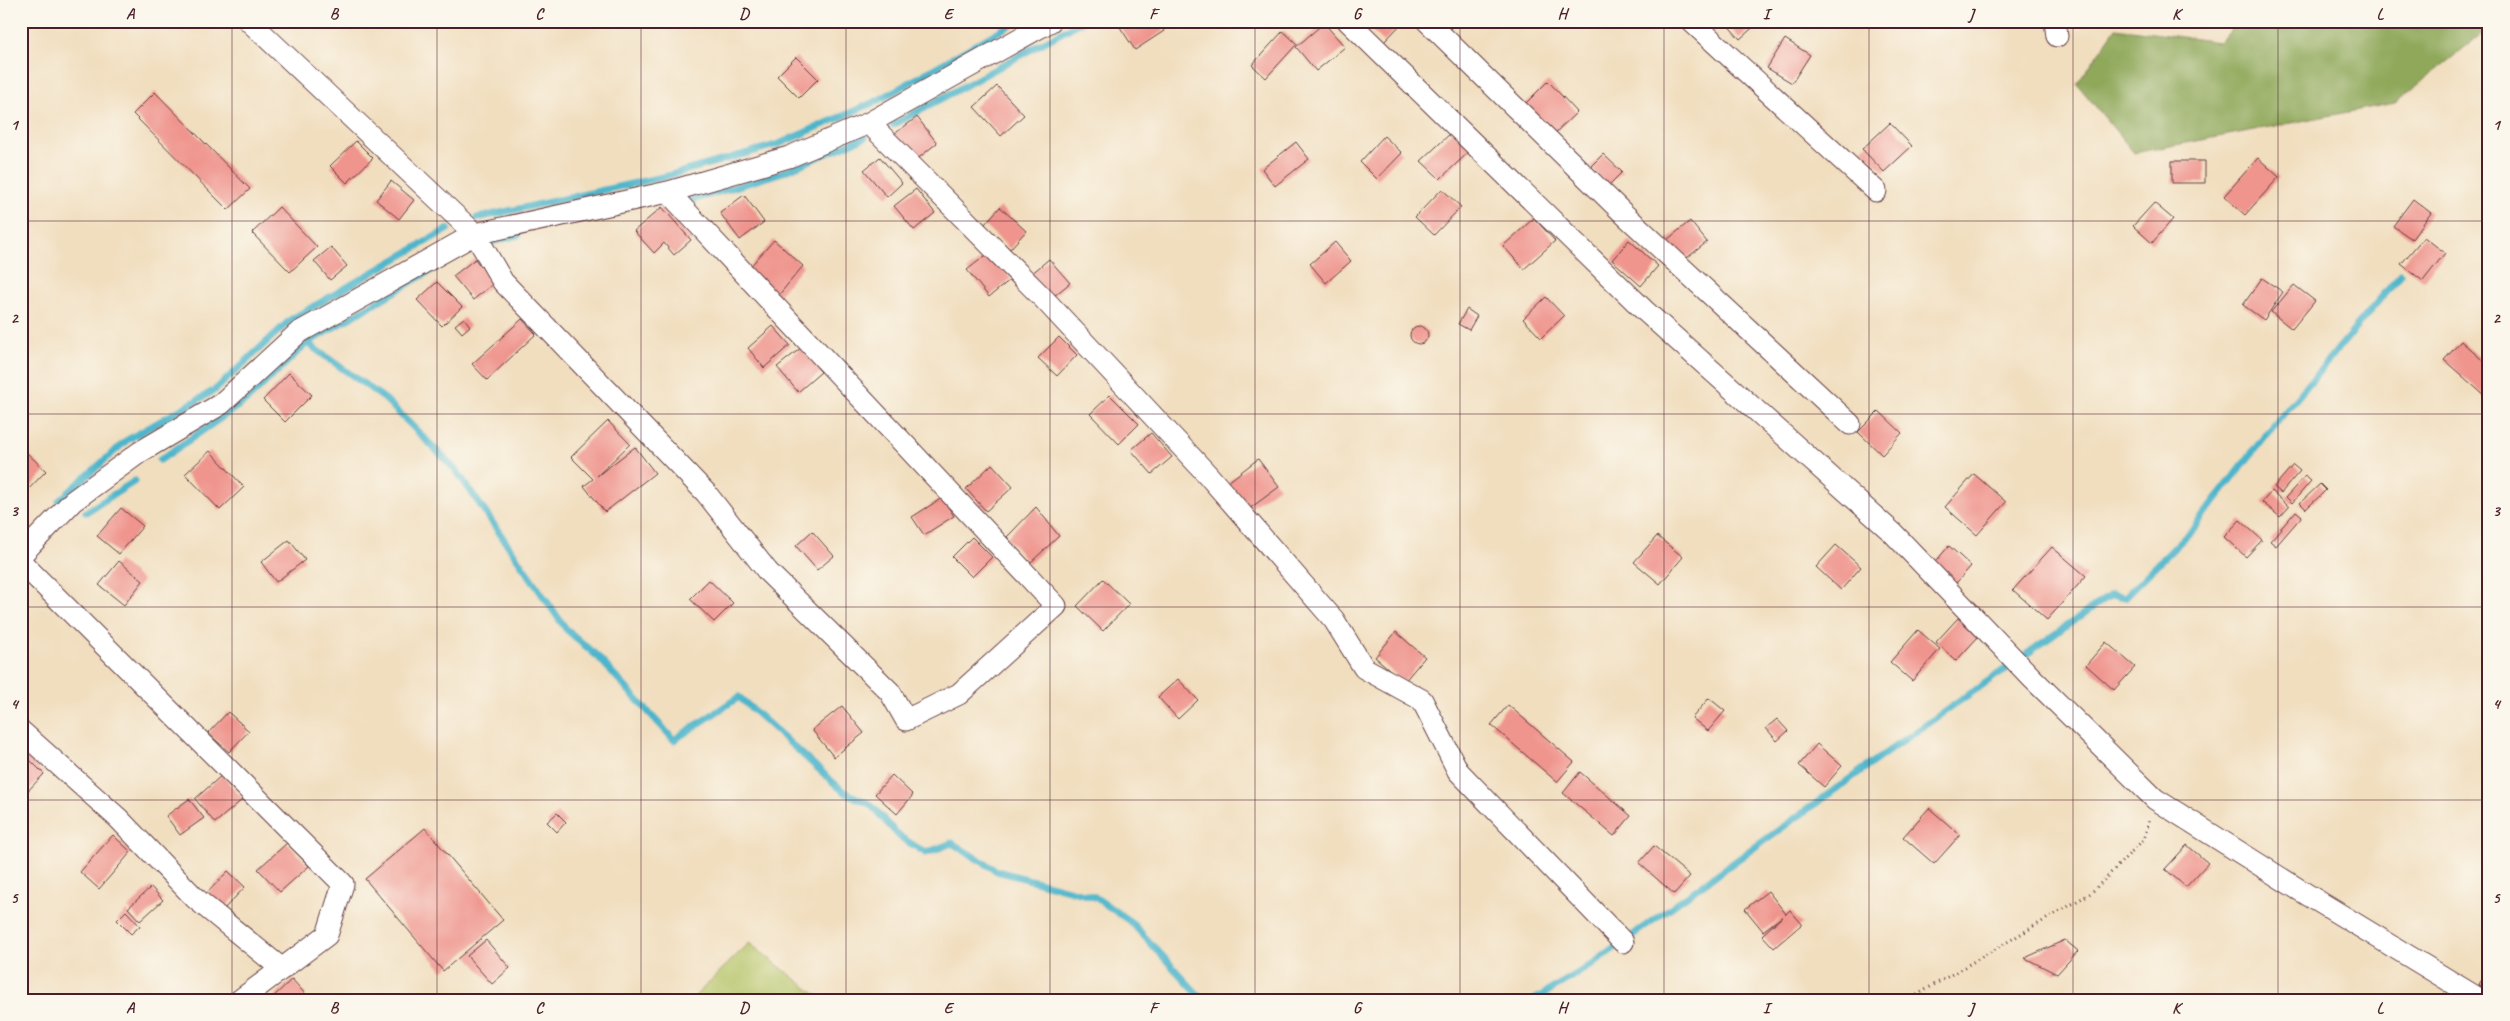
<svg xmlns="http://www.w3.org/2000/svg" width="2510" height="1021" viewBox="0 0 2510 1021" font-family="Caveat,sans-serif">
	<rect width="100%" height="100%" fill="#fbf7ec"/>
	<filter id="ink" filterUnits="userSpaceOnUse"><feTurbulence type="fractalNoise" baseFrequency=".02" numOctaves="2"/><feDisplacementMap in="SourceGraphic" scale="10" xChannelSelector="R" yChannelSelector="G"/><feConvolveMatrix kernelMatrix="1 2 1 2 8 2 1 2 1" color-interpolation-filters="sRGB"/></filter>
	<filter id="wash" filterUnits="userSpaceOnUse"><feTurbulence type="fractalNoise" baseFrequency=".0096" numOctaves="4" result="noise"/><feDisplacementMap in="SourceGraphic" scale="20" xChannelSelector="R" yChannelSelector="G"/><feGaussianBlur stdDeviation="1.12" result="paint"/><feColorMatrix in="noise" values="0 0 0 0 0 0 0 0 0 0 0 0 0 0 0 0 0 1.4 0 .05"/><feComposite in="paint" operator="in"/></filter>
	<g filter="url(#wash)">
		<rect width="100%" height="100%" fill="#f1debf"/>
		<path fill="#b4c265" stroke="#7f7048" d="M 749,943 L 823,1000 L 692,999 Z"/>
		<path fill="#8fa85a" stroke="#6c6442" d="M 2241,21 L 2489,21 L 2489,28 L 2395,103 L 2134,153 L 2077,84 L 2116,28 L 2219,42 Z"/>
		<g fill="none" stroke-linecap="round" stroke-linejoin="round">
			<path stroke="#4db5cb" stroke-width="7" d="M 893,125 L 1083,21
				M 680,200 L 696,199 L 783,172 L 865,137
				M 477,218 L 667,176 L 779,144 L 879,100 L 1017,21
				M 483,244 L 518,235
				M 307,343 L 385,399 L 456,470 L 566,629 L 598,657 L 674,740 L 739,697 L 844,792 L 870,804 L 899,836 L 926,853 L 952,843 L 997,871 L 1095,897 L 1131,922 L 1203,1000
				M 160,460 L 248,399 L 307,343 L 435,268
				M 59,501 L 127,440 L 215,390 L 290,320 L 448,229
				M 86,512 L 135,481
				M 1534,1000 L 1591,965 L 1897,745 L 2112,594 L 2125,597 L 2193,529 L 2265,436 L 2401,274"/>
		</g>
		<g id="blocks">
			<path fill="#ef958e" d="M 1116,21 L 1158,21 L 1164,31 L 1135,50 Z
				M 1365,21 L 1404,21 L 1384,42 L 1364,23 Z
				M 1724,21 L 1760,21 L 1740,39 Z
				M 1324,23 L 1345,47 L 1316,71 L 1296,47 Z
				M 1283,31 L 1297,44 L 1266,78 L 1252,65 Z
				M 1785,39 L 1810,55 L 1792,83 L 1767,68 Z
				M 796,57 L 818,79 L 799,98 L 777,76 Z
				M 1548,81 L 1577,112 L 1551,137 L 1522,107 Z
				M 997,86 L 1024,115 L 1001,136 L 974,107 Z
				M 155,92 L 250,189 L 228,210 L 133,114 Z
				M 917,117 L 937,143 L 915,161 L 893,135 Z
				M 1890,123 L 1912,146 L 1884,172 L 1862,149 Z
				M 1453,131 L 1472,149 L 1440,179 L 1421,161 Z
				M 1384,136 L 1402,153 L 1377,179 L 1360,162 Z
				M 356,141 L 373,158 L 347,183 L 330,166 Z
				M 1296,142 L 1309,159 L 1275,186 L 1262,169 Z
				M 1603,154 L 1622,172 L 1608,186 L 1590,167 Z
				M 880,157 L 902,183 L 887,197 L 864,170 Z
				M 2258,158 L 2279,177 L 2245,215 L 2224,196 Z
				M 2172,161 L 2205,161 L 2205,183 L 2172,183 Z
				M 391,181 L 414,200 L 399,219 L 376,200 Z
				M 916,189 L 935,213 L 914,230 L 894,206 Z
				M 1442,189 L 1461,207 L 1434,235 L 1415,217 Z
				M 744,195 L 764,222 L 740,240 L 720,213 Z
				M 2413,199 L 2431,213 L 2412,239 L 2393,226 Z
				M 2154,203 L 2173,219 L 2152,243 L 2133,226 Z
				M 279,207 L 317,247 L 290,272 L 252,233 Z
				M 662,207 L 691,240 L 674,255 L 664,243 L 654,253 L 634,231 Z
				M 1000,207 L 1026,231 L 1010,249 L 984,225 Z
				M 1534,218 L 1555,241 L 1524,269 L 1503,246 Z
				M 1690,221 L 1707,242 L 1683,261 L 1667,240 Z
				M 2424,237 L 2445,253 L 2423,281 L 2401,264 Z
				M 774,240 L 803,266 L 778,296 L 747,270 Z
				M 1629,240 L 1658,266 L 1641,286 L 1612,260 Z
				M 1335,242 L 1351,261 L 1326,283 L 1310,264 Z
				M 331,247 L 347,266 L 330,280 L 314,261 Z
				M 990,252 L 1011,279 L 989,297 L 967,270 Z
				M 475,259 L 494,283 L 473,300 L 453,276 Z
				M 1049,259 L 1070,283 L 1050,299 L 1030,275 Z
				M 2262,278 L 2283,292 L 2264,320 L 2243,305 Z
				M 437,282 L 462,307 L 442,326 L 417,300 Z
				M 2294,285 L 2315,301 L 2292,329 L 2271,312 Z
				M 1546,297 L 1564,316 L 1541,338 L 1523,319 Z
				M 1467,309 L 1477,316 L 1469,330 L 1458,324 Z
				M 464,318 L 470,326 L 462,333 L 455,325 Z
				M 522,319 L 536,334 L 487,380 L 472,364 Z
				M 773,326 L 790,345 L 764,368 L 748,348 Z
				M1410 335a9 9 0 1 1 18 0a9 9 0 1 1-18 0Z
				M 1059,337 L 1077,355 L 1057,376 L 1038,358 Z
				M 2461,341 L 2489,366 L 2489,391 L 2485,396 L 2444,360 Z
				M 801,348 L 821,372 L 798,392 L 777,367 Z
				M 289,373 L 312,395 L 285,422 L 263,400 Z
				M 1110,395 L 1139,424 L 1119,444 L 1090,414 Z
				M 1879,411 L 1902,433 L 1882,455 L 1858,432 Z
				M 608,421 L 630,444 L 597,476 L 635,447 L 655,473 L 605,512 L 584,486 L 593,479 L 571,457 Z
				M 1151,433 L 1172,457 L 1152,474 L 1131,450 Z
				M 25,451 L 46,471 L 24,494 L 21,491 L 21,454 Z
				M 210,451 L 244,487 L 220,510 L 185,474 Z
				M 1258,459 L 1279,487 L 1249,509 L 1228,482 Z
				M 992,464 L 1013,487 L 986,511 L 966,489 Z
				M 2293,465 L 2300,471 L 2281,493 L 2274,487 Z
				M 1974,474 L 2006,502 L 1977,535 L 1945,507 Z
				M 2305,476 L 2311,481 L 2292,503 L 2286,497 Z
				M 2320,484 L 2326,490 L 2306,509 L 2300,503 Z
				M 2272,491 L 2289,507 L 2280,517 L 2262,502 Z
				M 942,498 L 954,516 L 924,535 L 912,517 Z
				M 1036,507 L 1059,536 L 1029,564 L 1007,537 Z
				M 121,508 L 143,526 L 119,554 L 97,536 Z
				M 2296,511 L 2302,516 L 2276,546 L 2270,541 Z
				M 2240,520 L 2262,540 L 2246,557 L 2224,537 Z
				M 812,531 L 834,556 L 817,570 L 796,546 Z
				M 1657,536 L 1683,557 L 1660,584 L 1634,562 Z
				M 972,537 L 992,557 L 972,577 L 952,557 Z
				M 289,540 L 305,560 L 276,582 L 261,562 Z
				M 1836,545 L 1861,567 L 1841,590 L 1816,567 Z
				M 1949,546 L 1971,566 L 1951,589 L 1929,569 Z
				M 2052,547 L 2086,576 L 2047,620 L 2013,590 Z
				M 119,561 L 143,581 L 124,605 L 99,585 Z
				M 1103,579 L 1129,604 L 1103,631 L 1077,606 Z
				M 709,580 L 733,603 L 714,622 L 690,599 Z
				M 1958,618 L 1978,637 L 1956,661 L 1936,642 Z
				M 1918,630 L 1940,649 L 1912,681 L 1890,662 Z
				M 1396,632 L 1425,657 L 1404,682 L 1375,657 Z
				M 2106,642 L 2135,667 L 2114,690 L 2086,665 Z
				M 1178,679 L 1198,700 L 1178,719 L 1158,697 Z
				M 1709,698 L 1725,711 L 1708,731 L 1692,718 Z
				M 1508,705 L 1574,762 L 1557,782 L 1491,725 Z
				M 842,706 L 864,733 L 834,757 L 812,730 Z
				M 228,712 L 249,731 L 229,752 L 208,733 Z
				M 1777,719 L 1788,731 L 1777,741 L 1766,728 Z
				M 1817,744 L 1842,766 L 1824,787 L 1799,765 Z
				M 23,753 L 44,774 L 21,798 L 21,754 Z
				M 1580,772 L 1631,816 L 1614,836 L 1563,793 Z
				M 222,775 L 243,799 L 215,823 L 195,799 Z
				M 892,775 L 913,795 L 897,814 L 875,794 Z
				M 189,799 L 204,818 L 180,835 L 166,816 Z
				M 1929,808 L 1960,835 L 1934,864 L 1903,837 Z
				M 557,813 L 566,822 L 557,832 L 547,822 Z
				M 425,828 L 503,920 L 443,971 L 365,879 Z
				M 113,835 L 131,852 L 99,889 L 80,872 Z
				M 287,843 L 309,866 L 280,892 L 258,869 Z
				M 2187,845 L 2208,863 L 2186,887 L 2165,869 Z
				M 1654,846 L 1690,876 L 1674,894 L 1639,863 Z
				M 228,871 L 245,887 L 221,912 L 204,896 Z
				M 151,887 L 163,900 L 140,921 L 128,908 Z
				M 1768,891 L 1786,914 L 1790,910 L 1802,924 L 1774,948 L 1762,935 L 1783,916 L 1763,931 L 1745,909 Z
				M 126,911 L 140,926 L 131,934 L 117,920 Z
				M 486,940 L 510,968 L 492,984 L 467,956 Z
				M 2065,940 L 2078,951 L 2057,974 L 2025,958 Z
				M 2486,970 L 2489,972 L 2489,989 L 2479,985 Z
				M 292,979 L 306,995 L 300,1000 L 270,1000 Z"/>
		</g>
	</g>
	<g filter="url(#ink)">
		<use href="#blocks" fill-opacity="0" stroke="#633c41" stroke-width="1"/>
		<g fill="none" stroke-linecap="round" stroke-linejoin="round">
			<defs>
				<path id="minor" d="M 249,21 L 475,234 L 503,282 L 706,493 L 768,572 L 890,692 L 906,720 L 959,694 L 1056,606 L 668,192
					M 1348,21 L 1644,310 L 1893,533 L 2032,678 L 2155,799 L 2298,889 L 2481,1000
					M 1427,21 L 1624,214 L 1850,424
					M 1691,21 L 1876,191
					M 2055,21 L 2057,36
					M 869,123 L 1044,299 L 1207,474 L 1334,620 L 1364,668 L 1422,700 L 1458,771 L 1623,942
					M 21,555 L 73,501 L 140,452 L 221,404 L 298,333 L 475,234 L 668,192 L 789,157 L 869,123 L 1051,21
					M 21,562 L 343,884 L 327,935 L 240,1000
					M 21,731 L 118,818 L 195,898 L 282,969"/>
			</defs>
			<use href="#minor" stroke="#633c41" stroke-width="23"/>
			<path stroke="#633c41" stroke-width="3" stroke-dasharray="1 4" stroke-linecap="butt" d="M 1908,1000 L 2091,893 L 2144,839 L 2149,821"/>
			<use href="#minor" stroke="#fff" stroke-width="21"/>
		</g>
	</g>
	<path fill="none" stroke="#4a1f2b" stroke-width="1" stroke-opacity="0.55" d="M 232,21 L 232,1000M 437,21 L 437,1000M 641,21 L 641,1000M 846,21 L 846,1000M 1050,21 L 1050,1000M 1255,21 L 1255,1000M 1460,21 L 1460,1000M 1664,21 L 1664,1000M 1869,21 L 1869,1000M 2073,21 L 2073,1000M 2278,21 L 2278,1000M 21,221 L 2489,221M 21,414 L 2489,414M 21,607 L 2489,607M 21,800 L 2489,800"/>
	<rect width="2510" height="1021" fill="none" stroke="#fbf7ec" stroke-width="55"/>
	<rect x="28" y="28" width="2454" height="966" fill="none" stroke="#4a1f2b" stroke-width="2"/>
	<g font-size="16" text-anchor="middle" font-weight="bold" fill="#4a1f2b">
		<text x="130" y="19">A</text>
		<text x="334" y="19">B</text>
		<text x="539" y="19">C</text>
		<text x="744" y="19">D</text>
		<text x="948" y="19">E</text>
		<text x="1153" y="19">F</text>
		<text x="1357" y="19">G</text>
		<text x="1562" y="19">H</text>
		<text x="1766" y="19">I</text>
		<text x="1971" y="19">J</text>
		<text x="2176" y="19">K</text>
		<text x="2380" y="19">L</text>
		<text x="14" y="130">1</text>
		<text x="2496" y="130">1</text>
		<text x="14" y="323">2</text>
		<text x="2496" y="323">2</text>
		<text x="14" y="516">3</text>
		<text x="2496" y="516">3</text>
		<text x="14" y="709">4</text>
		<text x="2496" y="709">4</text>
		<text x="14" y="903">5</text>
		<text x="2496" y="903">5</text>
		<text x="130" y="1013">A</text>
		<text x="334" y="1013">B</text>
		<text x="539" y="1013">C</text>
		<text x="744" y="1013">D</text>
		<text x="948" y="1013">E</text>
		<text x="1153" y="1013">F</text>
		<text x="1357" y="1013">G</text>
		<text x="1562" y="1013">H</text>
		<text x="1766" y="1013">I</text>
		<text x="1971" y="1013">J</text>
		<text x="2176" y="1013">K</text>
		<text x="2380" y="1013">L</text>
	</g>
</svg>
